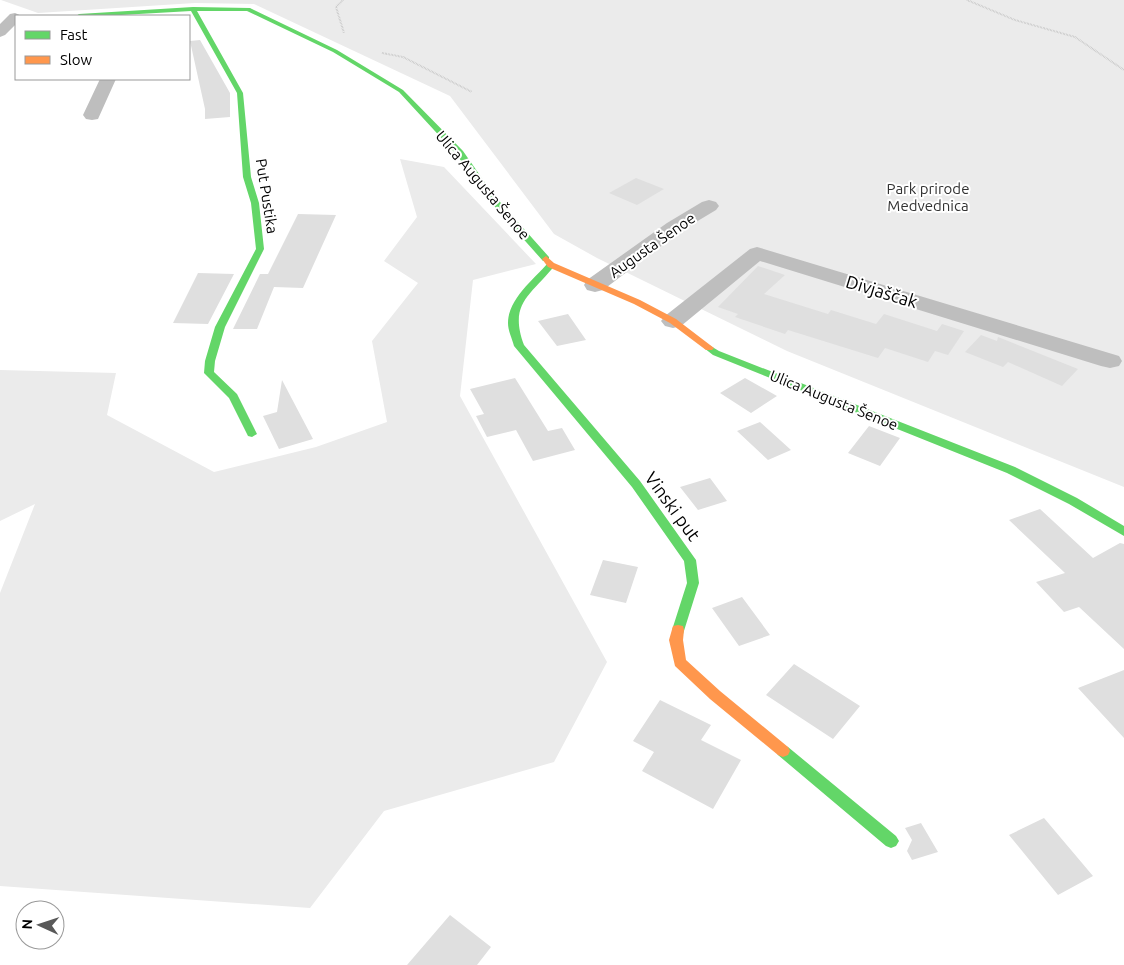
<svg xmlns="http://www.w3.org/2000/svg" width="1124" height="965" viewBox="0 0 1124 965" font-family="Ubuntu,sans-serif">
	<rect width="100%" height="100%" fill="#fff"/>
	<path fill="#ebebeb" d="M 1,0 L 1124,0 L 1124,487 L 787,351 L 597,258 L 554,234 L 450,96 L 254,4 L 195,3 L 38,13 Z
		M 400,159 L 444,167 L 536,264 L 473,280 L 460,396 L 607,662 L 554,762 L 384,811 L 310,908 L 0,886 L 0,593 L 35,504 L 0,521 L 0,370 L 116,373 L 107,415 L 214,472 L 316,447 L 387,422 L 372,341 L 418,283 L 384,261 L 417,217 Z"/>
	<path fill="#dfdfdf" d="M 200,40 L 230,93 L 230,117 L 205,119 L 205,109 L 190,41 Z
		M 636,178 L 664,189 L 637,205 L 609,193 Z
		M 298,214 L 336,215 L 303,288 L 274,287 L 257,329 L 233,329 L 260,274 L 268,274 Z
		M 758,266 L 785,275 L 764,294 L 828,314 L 831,310 L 876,324 L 884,314 L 937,331 L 942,324 L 964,331 L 948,355 L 935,351 L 928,362 L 885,348 L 878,358 L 788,330 L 785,334 L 735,317 L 738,314 L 718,307 Z
		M 198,273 L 234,274 L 208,324 L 173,323 Z
		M 568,314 L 586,340 L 557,346 L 538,321 Z
		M 981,335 L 997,341 L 998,337 L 1078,369 L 1062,386 L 1008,362 L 1003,367 L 965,352 Z
		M 515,378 L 548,431 L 562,428 L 575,450 L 533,461 L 516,430 L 487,437 L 476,416 L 484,414 L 470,389 Z
		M 745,378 L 777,396 L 751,413 L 720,393 Z
		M 282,380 L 313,439 L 279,449 L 263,416 L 277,412 Z
		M 760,422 L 791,450 L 768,460 L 737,431 Z
		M 869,426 L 900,438 L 880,466 L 848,453 Z
		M 710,478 L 727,501 L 698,510 L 680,487 Z
		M 1040,509 L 1093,558 L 1120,543 L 1124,544 L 1124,649 L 1079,607 L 1064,612 L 1036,582 L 1065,573 L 1009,520 Z
		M 603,560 L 638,567 L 626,603 L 590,595 Z
		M 742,597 L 770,635 L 739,646 L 712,608 Z
		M 794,664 L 860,706 L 833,739 L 766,695 Z
		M 1124,670 L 1124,738 L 1078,688 Z
		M 660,700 L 711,725 L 701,740 L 741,760 L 713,809 L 642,771 L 654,752 L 633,741 Z
		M 1044,818 L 1093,876 L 1058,895 L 1009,835 Z
		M 921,823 L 938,852 L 912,860 L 907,851 L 912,840 L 905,828 Z
		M 450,915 L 491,947 L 477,965 L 407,965 Z"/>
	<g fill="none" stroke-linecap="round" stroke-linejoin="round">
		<path stroke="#b9b9b9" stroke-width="2" stroke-dasharray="0.5 1" stroke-linecap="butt" d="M 343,0 L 336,7 L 344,33
			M 967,0 L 1015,20 L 1075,37 L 1124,70
			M 382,53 L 403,57 L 472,92"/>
		<path fill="#bebebe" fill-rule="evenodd" d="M 15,13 L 22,16 L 16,16 L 16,24 L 5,35 L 0,37 L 0,24 L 10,14 Z
			M 100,79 L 116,79 L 98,119 L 92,120 L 86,119 L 83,115 Z
			M 709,200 L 716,202 L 719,206 L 716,210 L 681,231 L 603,290 L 595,292 L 587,290 L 584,285 L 587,280 L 667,223 L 702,202 Z
			M 757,247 L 1119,356 L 1122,361 L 1119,366 L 1110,368 L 1101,366 L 760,261 L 681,326 L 673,328 L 665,326 L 661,321 L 665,316 L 750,249 Z"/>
		<path fill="#63d668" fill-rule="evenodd" d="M 193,7 L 250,8 L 337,50 L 403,90 L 463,151 L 493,194 L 549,257 L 549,261 L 543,261 L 487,198 L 457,155 L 399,92 L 333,52 L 247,11 L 197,11 L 243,93 L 251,177 L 259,203 L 264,249 L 225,327 L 215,361 L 214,372 L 237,394 L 257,434 L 252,437 L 248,436 L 229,398 L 204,373 L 205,361 L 215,327 L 256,249 L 251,203 L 243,177 L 237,93 L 191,11 L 104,16 L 76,16 L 79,14 Z
			M 551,262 L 555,265 C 532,295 508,302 524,345 L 640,481 L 696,560 L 699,583 L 683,634 L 678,635 L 673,634 L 672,630 L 687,583 L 684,561 L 632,487 L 514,346 C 512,338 508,331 508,323 C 508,299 534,279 548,263 Z
			M 709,345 L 719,351 L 1015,467 L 1077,498 L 1124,526 L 1124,536 L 1069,504 L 1007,473 L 713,355 L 704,348 Z
			M 783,745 L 788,747 L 896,836 L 899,841 L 896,846 L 891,848 L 886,846 L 778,755 L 776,751 L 778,747 Z"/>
		<path fill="#ff974d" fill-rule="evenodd" d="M 546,256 L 554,263 L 640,300 L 676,319 L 714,348 L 712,350 L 706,350 L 670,323 L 634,304 L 548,267 L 542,259 Z
			M 678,625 L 683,626 L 684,630 L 683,640 L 686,660 L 720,691 L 788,747 L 790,751 L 788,755 L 783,757 L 778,755 L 710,699 L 675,666 L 669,640 L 673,626 Z"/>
	</g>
	<g text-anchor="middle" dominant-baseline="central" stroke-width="4" stroke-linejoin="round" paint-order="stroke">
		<g font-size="15" fill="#000" stroke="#fff">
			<text transform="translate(483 185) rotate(50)">Ulica Augusta Šenoe</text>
			<text transform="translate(267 196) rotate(81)">Put Pustika</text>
			<text transform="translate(652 245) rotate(-35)">Augusta Šenoe</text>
			<text transform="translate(834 400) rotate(22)">Ulica Augusta Šenoe</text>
		</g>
		<g font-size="15" fill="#323232" stroke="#fff">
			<text x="928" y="188">Park prirode<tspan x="928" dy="17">Medvednica</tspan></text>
		</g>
		<g font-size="18" fill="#000" stroke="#fff">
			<text transform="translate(882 291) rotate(17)">Divjaščak</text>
			<text transform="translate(673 506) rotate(54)">Vinski put</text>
		</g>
	</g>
	<rect x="15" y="15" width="175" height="65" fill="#ffffff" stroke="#999999"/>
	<rect x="25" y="31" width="25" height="8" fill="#63d668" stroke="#999999"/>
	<text x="60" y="40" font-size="15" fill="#000000">Fast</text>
	<rect x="25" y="56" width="25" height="8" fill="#ff974d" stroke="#999999"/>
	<text x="60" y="65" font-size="15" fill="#000000">Slow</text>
	<g transform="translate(40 925) rotate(273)"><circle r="24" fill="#ffffff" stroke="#999999"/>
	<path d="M0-4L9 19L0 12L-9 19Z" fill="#595959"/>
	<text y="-8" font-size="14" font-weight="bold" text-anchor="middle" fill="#000000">N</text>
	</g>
</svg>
